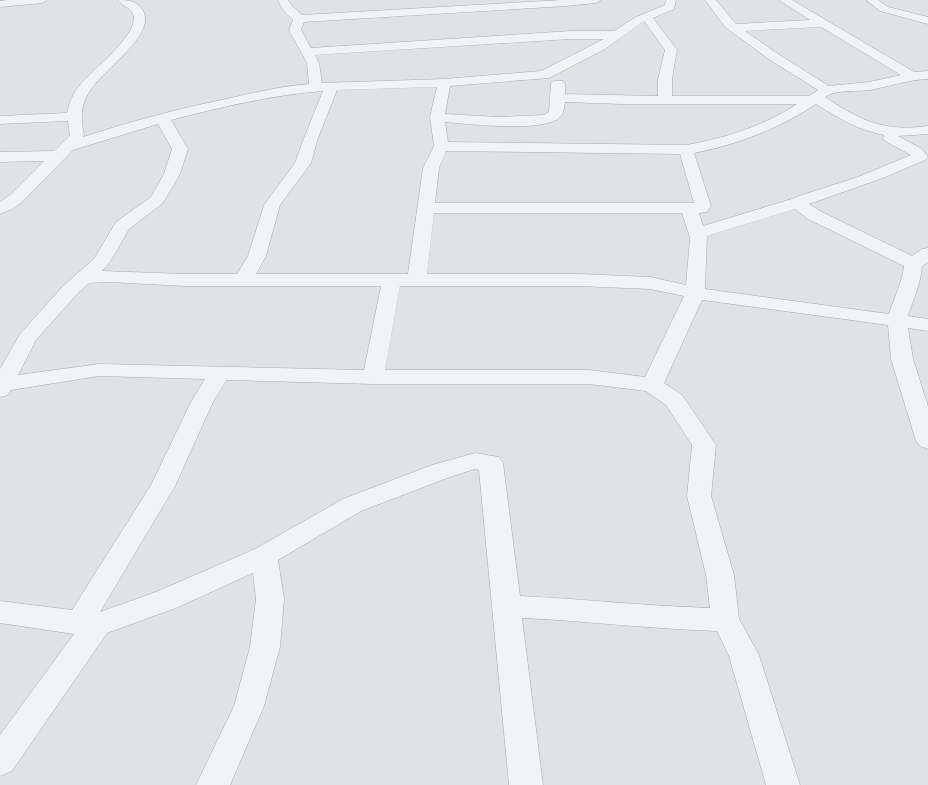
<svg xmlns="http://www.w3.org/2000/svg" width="928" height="785" viewBox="0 0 928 785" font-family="Karla,sans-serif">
	<rect width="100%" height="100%" fill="#e0e2e8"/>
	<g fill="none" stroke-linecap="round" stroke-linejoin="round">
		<defs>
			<path id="minor" d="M 8,0 L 47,0 L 42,3 L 0,7 L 0,1 Z
				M 118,0 C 128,0 135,0 142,9 C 160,34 98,73 88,94 C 80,108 81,120 84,135 L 83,137 C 132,121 181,108 231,98 C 257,92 283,86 309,84 L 307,63 L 289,30 L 293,20 L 283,10 L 278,0 L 288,0 L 292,6 L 302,15 L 562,0 L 601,0 L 596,3 L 566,6 L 304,22 L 301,30 L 311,48 L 571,31 L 614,31 L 636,17 L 665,5 L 666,0 L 676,0 L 674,9 L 653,18 L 677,50 L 672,79 L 672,96 L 809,96 L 818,90 L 770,60 L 725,27 L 705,0 L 716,0 L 736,24 L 810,20 L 779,0 L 792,0 L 914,72 L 928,71 L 928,79 C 908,80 890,86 870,90 C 856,92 837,89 825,97 C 861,121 884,132 928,126 L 928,134 L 898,136 L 922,149 L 928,157 L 925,160 L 883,178 L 809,204 L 820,211 L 912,256 L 922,249 L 928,248 L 928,262 L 922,266 C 921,283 913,300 908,316 L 928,319 L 928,331 L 908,328 L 913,359 L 928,406 L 928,449 L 920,446 L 916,441 L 891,359 L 888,325 L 702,300 L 664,383 L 682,395 L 716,445 L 711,496 L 734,575 L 739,619 L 759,655 L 800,785 L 766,785 L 729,656 L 717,631 C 652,629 587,621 522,618 L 543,785 L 509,785 L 479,470 L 475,469 L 450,477 L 361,511 L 278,560 L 284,599 L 280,647 L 264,706 L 230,785 L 196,785 L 234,706 L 250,647 L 256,599 L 253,573 L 176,608 L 107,633 L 12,771 L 0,776 L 0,735 L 74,634 L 0,623 L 0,601 L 72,610 L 151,485 L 191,402 L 205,379 L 99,376 L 11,390 L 8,395 L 0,397 L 0,369 L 20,334 L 64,285 L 94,259 L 116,222 L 151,197 L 164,174 L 172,149 L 158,124 L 73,150 L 22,202 L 12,209 L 0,214 L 0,202 L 10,195 L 44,161 L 0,162 L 0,152 L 54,151 L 70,135 L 68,121 L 0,124 L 0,116 L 67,113 C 69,103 73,93 80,85 C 91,71 141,33 133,14 C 130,7 122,6 118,0 ZM 644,21 L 665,50 L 658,79 L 658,96 L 565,94 L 565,84 L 563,81 L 553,81 L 551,84 L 549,112 L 544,115 L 499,117 L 445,114 L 450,86 L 549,78 L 605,49 ZM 821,27 L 901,75 L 869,82 L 829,86 L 778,54 L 745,31 ZM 571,39 L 604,39 L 541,71 L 444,79 L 322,83 L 319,63 L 315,55 ZM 437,87 L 430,117 L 434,146 L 423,168 L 408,274 L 256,274 L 266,256 L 280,205 L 311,163 L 318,138 L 337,90 ZM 323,91 L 304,138 L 295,163 L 264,205 L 248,256 L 237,274 L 185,274 L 102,271 L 110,262 L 129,229 L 163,203 L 180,174 L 188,149 L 171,120 C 221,107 272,95 323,91 ZM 565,102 L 622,104 L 797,104 C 766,125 723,139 686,145 L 448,142 L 445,122 C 468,124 544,133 560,117 C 564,113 564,107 565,102 ZM 816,104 C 838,118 858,130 884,135 L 883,138 L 885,141 L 911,155 L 858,177 L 799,196 L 795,198 L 703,226 L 699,213 L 707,212 L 711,206 L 694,153 C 737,145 780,128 816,104 ZM 446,151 L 680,154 L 694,203 L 435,203 L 439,168 ZM 795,209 L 808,219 L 904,266 C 902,283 894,298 889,314 L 705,289 L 707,236 ZM 434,213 L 682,213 L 690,238 L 686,285 L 650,277 L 579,274 L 427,274 ZM 109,282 L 185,286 L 381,286 L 364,370 L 99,364 L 18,375 L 36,340 L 78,293 L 89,283 ZM 400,286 L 579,286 L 650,289 L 684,296 L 645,377 L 589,370 L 385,370 ZM 226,380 L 373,384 L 589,384 L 646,391 L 666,405 L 692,445 L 687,496 L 706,575 L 710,608 C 646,606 583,599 520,596 L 503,463 L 499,457 L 475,453 L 432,465 L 343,499 L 255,549 L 156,592 L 100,612 L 175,486 L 213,402 Z
				M 866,0 L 878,0 L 888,7 L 928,17 L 928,24 L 880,11 Z"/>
		</defs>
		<use href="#minor" stroke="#a5a9b2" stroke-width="1"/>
		<use href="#minor" fill="#f2f3f7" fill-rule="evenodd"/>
	</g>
</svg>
